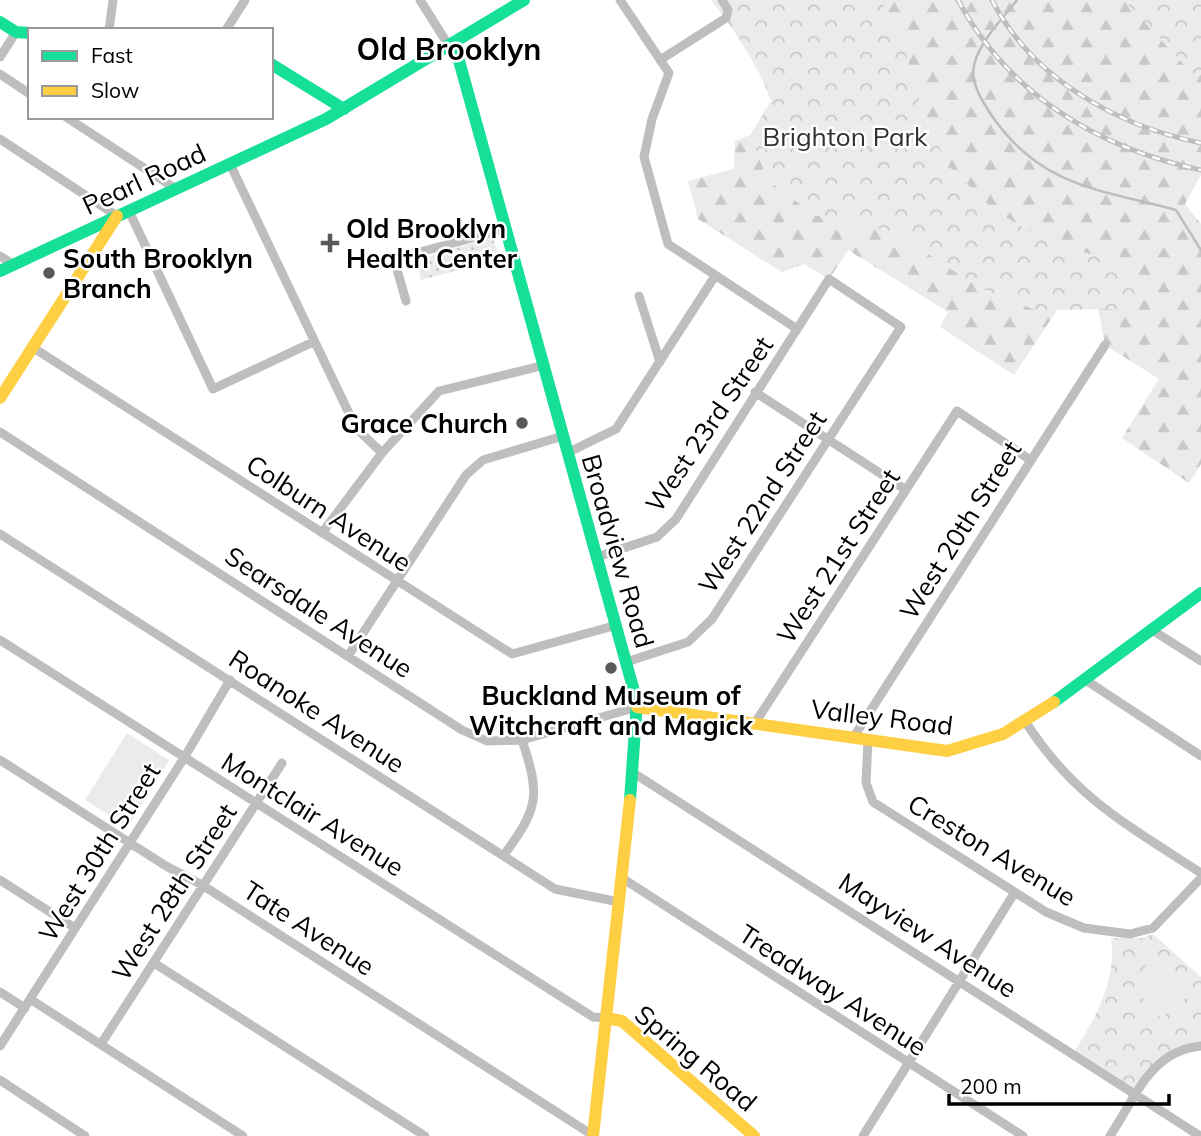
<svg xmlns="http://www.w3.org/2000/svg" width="1201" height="1136" viewBox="0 0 1201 1136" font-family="Mulish,sans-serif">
	<defs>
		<pattern id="grass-dots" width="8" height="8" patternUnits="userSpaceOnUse" patternTransform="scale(1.75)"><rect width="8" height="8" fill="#ebebeb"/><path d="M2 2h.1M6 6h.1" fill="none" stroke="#c8c8c8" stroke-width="1.8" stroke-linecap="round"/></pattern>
		<pattern id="forest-firs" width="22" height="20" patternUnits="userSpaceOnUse" patternTransform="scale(1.75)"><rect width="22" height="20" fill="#ebebeb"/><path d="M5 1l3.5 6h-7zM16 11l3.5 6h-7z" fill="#c8c8c8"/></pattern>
		<pattern id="park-crowns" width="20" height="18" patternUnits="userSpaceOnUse" patternTransform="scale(1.75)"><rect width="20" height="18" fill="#ebebeb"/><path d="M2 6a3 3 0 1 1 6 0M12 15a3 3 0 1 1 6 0" fill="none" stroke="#c8c8c8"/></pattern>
	</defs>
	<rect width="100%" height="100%" fill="#fff"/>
	<path fill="url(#grass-dots)" d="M 493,237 L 499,260 L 421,280 L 417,260 Z"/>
	<path fill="url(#forest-firs)" d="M 881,0 L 1124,0 L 1193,74 L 1201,75 L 1201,175 L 1185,204 L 1201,224 L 1201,464 L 1189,483 L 1122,438 L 1159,379 L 1105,345 L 1098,309 L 1132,309 L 1120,263 L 1048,242 L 995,211 L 949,167 L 921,110 L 902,39 Z
		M 750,135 L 768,180 L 815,215 L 895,232 L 980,288 L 1036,310 L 1057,310 L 1014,375 L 940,327 L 948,312 L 848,250 L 829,279 L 804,264 L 782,272 L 698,219 L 688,181 L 734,169 L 735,141 Z"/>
	<path fill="url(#park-crowns)" d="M 711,0 L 881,0 L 902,39 L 921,110 L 949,167 L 995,211 L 1048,242 L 1120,263 L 1142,286 L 1132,309 L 1036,310 L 980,288 L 895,232 L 815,215 L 768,180 L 750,135 L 771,101 C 758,64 735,31 711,0 Z
		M 1124,0 L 1201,0 L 1201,75 L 1193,74 Z
		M 1153,934 L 1201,977 L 1201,1046 L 1177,1050 L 1136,1096 L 1073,1054 C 1095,1018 1117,982 1111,938 L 1142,938 Z"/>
	<path fill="#ebebeb" d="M 127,733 L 169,760 L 128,827 L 85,800 Z
		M 1153,958 L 1188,979 L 1192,986 L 1191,994 L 1161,1018 C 1138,998 1130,983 1153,958 Z"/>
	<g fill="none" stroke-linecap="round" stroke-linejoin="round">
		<path stroke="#bdbdbd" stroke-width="2.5" d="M 1017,0 C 1002,20 975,45 973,72 C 973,87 984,104 992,116 C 1042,188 1100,189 1176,210 L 1201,250"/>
		<path stroke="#bebebe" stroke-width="9" d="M 420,0 L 449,46
			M 620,0 L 669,73 L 652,119 L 644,157 L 668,244 L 797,329
			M 109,30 L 113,0
			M 226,30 L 245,0
			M 0,57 L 16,32
			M 660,60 L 726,18 L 728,10 L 722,0
			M 0,74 L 30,94
			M 66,117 L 176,189
			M 0,139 L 117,216
			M 230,164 L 356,428 L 382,453
			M 129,211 L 213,389 L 313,342
			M 0,256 L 14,265
			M 639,296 L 660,362
			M 406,301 L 394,259 L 505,229
			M 32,347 L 512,654 L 617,625
			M 755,392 L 906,490
			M 0,432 L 462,730 L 487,741 L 522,740 L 637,707
			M 567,453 L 616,429 L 715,276
			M 322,533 L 382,453 L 439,391 L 545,365
			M 0,534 L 555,889 L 619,902
			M 597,557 L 657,537 L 676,519 L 829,279 L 901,327 L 712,619 L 688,642 L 626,662
			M 1152,630 L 1201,661
			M 0,640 L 593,1017 L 606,1018
			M 348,656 L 466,475 L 483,460 L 563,436
			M 1084,679 L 1201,756
			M 1025,721 C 1073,797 1129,826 1201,873
			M 755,723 L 957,411 L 1029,459
			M 853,738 L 1105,345
			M 868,740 L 866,783 L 873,802 L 1046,912 L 1084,928 L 1130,934 L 1153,928 L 1201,878
			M 0,760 L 166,866 L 202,885 L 594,1136
			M 632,772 L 1200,1136
			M 504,855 C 538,808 541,797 522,740
			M 622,878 L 1023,1136
			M 0,880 L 75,928
			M 154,963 L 425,1136
			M 0,992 L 25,1008
			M 30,999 L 243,1136
			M 101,1044 L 282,763
			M 0,1046 L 184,758 L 230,680
			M 0,1080 L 85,1136
			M 863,1136 L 1015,892
			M 1110,1136 C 1136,1097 1150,1051 1201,1046"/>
		<path stroke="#16e098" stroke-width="12" d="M 0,22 L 16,32 L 30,33
			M 449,46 L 458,57 L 637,702 L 630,800
			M 271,64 L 344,109
			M 0,271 L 326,119 L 524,0
			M 1054,702 L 1201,593"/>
		<path stroke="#ffcf43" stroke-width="12" d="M 0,398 L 117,216
			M 637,707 L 947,751 L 1003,734 L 1054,702
			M 606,1018 L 622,1021 L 754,1136
			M 593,1136 L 630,800"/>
		<defs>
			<path id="rail" d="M 958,0 C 1009,95 1098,148 1201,170
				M 992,0 C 1032,79 1118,126 1201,143"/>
		</defs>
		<use href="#rail" stroke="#bebebe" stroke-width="5"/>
		<use href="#rail" stroke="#fff" stroke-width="2.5" stroke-dasharray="8" stroke-linecap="butt"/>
	</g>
	<g fill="#595959" stroke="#fff" stroke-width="2.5">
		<path d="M326.5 232.5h7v7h7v7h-7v7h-7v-7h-7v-7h7z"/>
		<circle cx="49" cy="273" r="7"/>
		<circle cx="522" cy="423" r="7"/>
		<circle cx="611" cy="668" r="7"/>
	</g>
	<g text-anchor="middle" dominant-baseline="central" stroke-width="5" stroke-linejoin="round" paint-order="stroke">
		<g font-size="26" fill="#313131" stroke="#fff">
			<text x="845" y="136">Brighton Park</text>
		</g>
		<g font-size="26" fill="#000" stroke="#fff">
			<text transform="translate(144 179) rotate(-25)">Pearl Road</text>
			<text transform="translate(709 424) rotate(-56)">West 23rd Street</text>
			<text transform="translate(762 502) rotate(-57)">West 22nd Street</text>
			<text transform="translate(329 513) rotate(33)">Colburn Avenue</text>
			<text transform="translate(960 530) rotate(-58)">West 20th Street</text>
			<text transform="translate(618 551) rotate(74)">Broadview Road</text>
			<text transform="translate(838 556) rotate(-57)">West 21st Street</text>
			<text transform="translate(319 612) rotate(33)">Searsdale Avenue</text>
			<text transform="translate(317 711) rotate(33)">Roanoke Avenue</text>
			<text transform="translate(882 717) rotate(7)">Valley Road</text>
			<text transform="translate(313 814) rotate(32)">Montclair Avenue</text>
			<text transform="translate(992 850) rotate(31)">Creston Avenue</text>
			<text transform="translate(99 852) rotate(-58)">West 30th Street</text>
			<text transform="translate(174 892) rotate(-57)">West 28th Street</text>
			<text transform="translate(309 928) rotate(33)">Tate Avenue</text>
			<text transform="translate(928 935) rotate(33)">Mayview Avenue</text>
			<text transform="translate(833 990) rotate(33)">Treadway Avenue</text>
			<text transform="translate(696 1058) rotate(40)">Spring Road</text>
		</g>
		<g font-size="26" font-weight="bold" fill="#000" stroke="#fff" text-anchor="start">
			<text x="346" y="228">Old Brooklyn<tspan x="346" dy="30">Health Center</tspan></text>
			<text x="63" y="258">South Brooklyn<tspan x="63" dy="30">Branch</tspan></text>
			<text x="508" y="423" text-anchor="end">Grace Church</text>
			<text x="611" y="695" text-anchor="middle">Buckland Museum of<tspan x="611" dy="30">Witchcraft and Magick</tspan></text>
		</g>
		<g font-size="30" font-weight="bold" fill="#000" stroke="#fff">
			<text x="449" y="49">Old Brooklyn</text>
		</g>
	</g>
	<rect x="28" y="28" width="245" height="91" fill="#ffffff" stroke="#999999" stroke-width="2"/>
	<rect x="42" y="51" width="35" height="10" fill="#16e098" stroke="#999999" stroke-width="2"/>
	<text x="91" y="63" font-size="21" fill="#000000">Fast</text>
	<rect x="42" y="86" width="35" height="10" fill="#ffcf43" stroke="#999999" stroke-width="2"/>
	<text x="91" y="98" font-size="21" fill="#000000">Slow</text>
	<path d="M949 1094v10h220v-10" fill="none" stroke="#000000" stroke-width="3.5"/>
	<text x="960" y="1094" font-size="21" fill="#000000" stroke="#ffffff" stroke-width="5" paint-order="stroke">200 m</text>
</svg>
